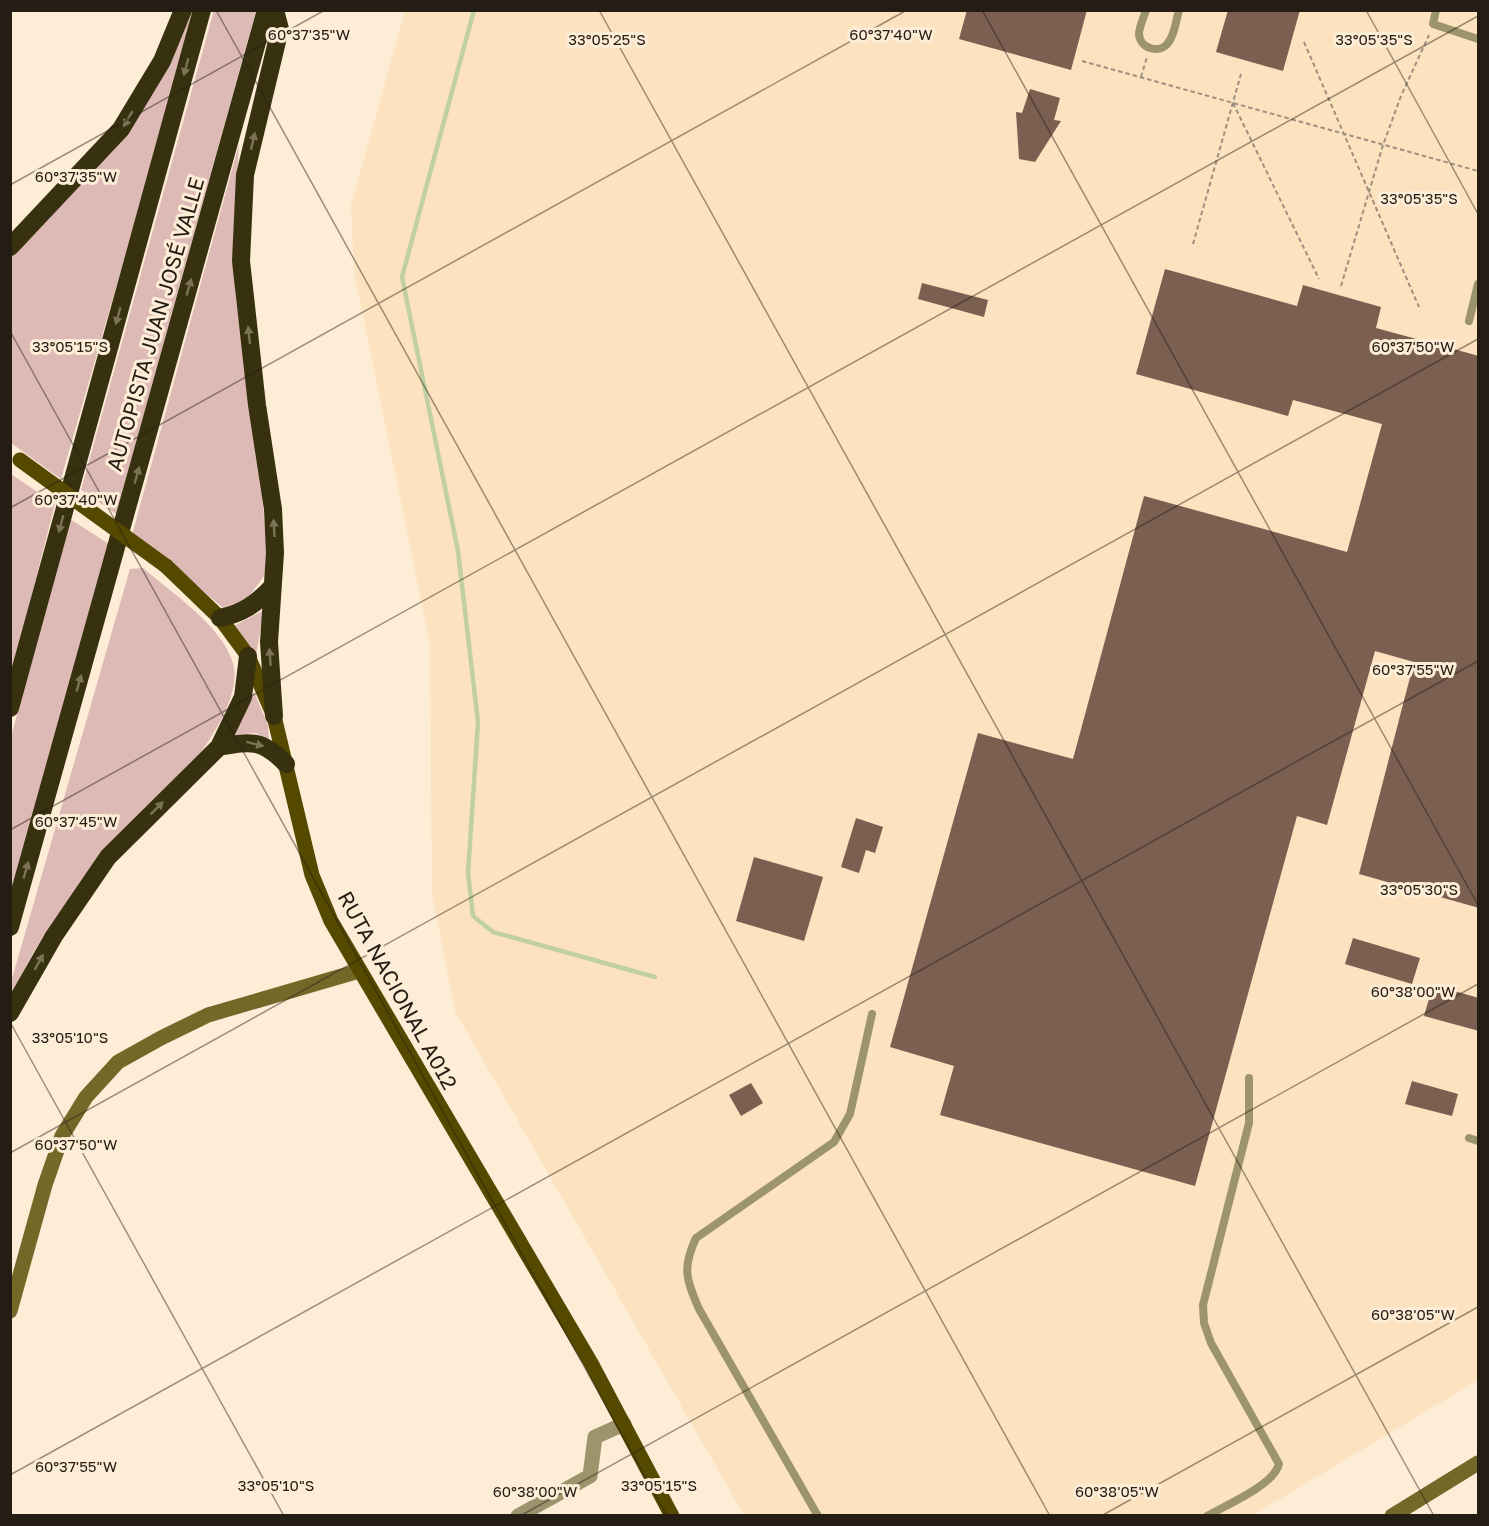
<svg xmlns="http://www.w3.org/2000/svg" width="1489" height="1526" viewBox="0 0 1489 1526" font-family="'Golos Text',sans-serif">
	<rect width="100%" height="100%" fill="#fdecd6"/>
	<path fill="#fce2bf" d="M 405,11 L 1478,11 L 1478,1380 L 1253,1515 L 744,1515 L 455,1011 L 432,893 L 430,644 L 354,272 L 351,205 Z"/>
	<path fill="#debab6" d="M 214,10 L 256,11 L 116,514 L 81,490 Z
		M 195,12 L 61,479 L 11,443 L 11,256 L 46,222 L 82,181 Z
		M 239,144 L 233,244 L 236,300 L 261,482 L 268,563 L 264,576 L 247,599 L 223,608 L 167,560 L 132,535 Z
		M 11,474 L 55,504 L 11,676 Z
		M 70,519 L 109,544 L 11,901 L 11,737 Z
		M 143,568 C 172,593 222,626 233,663 C 251,728 108,855 66,904 C 44,930 28,963 11,993 L 11,982 L 130,569 Z
		M 264,610 L 256,655 L 234,626 Z
		M 254,692 L 268,725 L 269,741 L 256,733 L 232,735 Z"/>
	<g fill="none" stroke-linecap="round" stroke-linejoin="round">
		<path stroke="#c0d0a2" stroke-width="4.5" d="M 474,10 L 402,277 L 458,551 L 478,722 L 468,873 L 473,916 L 493,932 L 655,977"/>
	</g>
	<path fill="#7b5f50" d="M 967,10 L 1087,10 L 1071,70 L 959,39 Z
		M 1228,10 L 1300,10 L 1283,71 L 1216,52 Z
		M 1030,89 L 1060,98 L 1054,120 L 1061,121 L 1035,162 L 1019,159 L 1016,112 L 1022,113 Z
		M 1165,269 L 1297,306 L 1303,285 L 1381,307 L 1376,328 L 1479,356 L 1479,908 L 1359,874 L 1414,662 L 1375,651 L 1327,825 L 1297,816 L 1195,1186 L 940,1115 L 954,1066 L 890,1047 L 978,733 L 1073,759 L 1144,496 L 1347,552 L 1382,424 L 1293,400 L 1288,416 L 1136,374 Z
		M 922,283 L 988,300 L 984,317 L 918,299 Z
		M 856,818 L 883,827 L 875,853 L 866,850 L 859,873 L 841,867 Z
		M 754,857 L 823,877 L 804,941 L 736,921 Z
		M 1353,938 L 1420,958 L 1412,984 L 1345,964 Z
		M 1433,985 L 1479,998 L 1479,1031 L 1424,1016 Z
		M 1412,1081 L 1458,1094 L 1452,1116 L 1405,1104 Z
		M 751,1083 L 763,1103 L 741,1116 L 729,1095 Z"/>
	<g fill="none" stroke-linecap="round" stroke-linejoin="round">
		<path stroke="#9d907f" stroke-width="2" stroke-dasharray="4.5 3" stroke-linecap="butt" d="M 1304,42 L 1419,307
			M 1082,61 L 1478,171
			M 1141,77 L 1147,57
			M 1233,103 L 1319,279
			M 1193,244 L 1241,74
			M 1341,286 L 1383,145 L 1401,96 L 1429,35"/>
		<path stroke="#9b946c" stroke-width="8" d="M 1146,10 C 1144,17 1139,27 1139,34 C 1140,49 1160,54 1168,43 C 1175,35 1176,20 1179,10
			M 1436,10 L 1433,24 L 1478,39
			M 1469,321 L 1478,284
			M 1469,1138 L 1478,1141
			M 818,1516 L 699,1309 C 686,1279 682,1268 696,1238 L 834,1142 L 850,1114 L 872,1014
			M 1207,1516 C 1226,1505 1274,1485 1279,1464 L 1211,1343 L 1204,1323 L 1203,1305 L 1249,1123 L 1249,1078"/>
		<path stroke="#9b946c" stroke-width="15" d="M 518,1516 L 590,1476 L 595,1437 L 624,1424"/>
		<path stroke="#746829" stroke-width="15" d="M 10,1311 L 45,1185 L 62,1136 L 86,1097 L 118,1062 L 161,1038 L 208,1015 L 359,971
			M 1392,1516 L 1478,1463"/>
		<path stroke="#554900" stroke-width="15" d="M 166,566 L 220,618 L 248,656 L 274,716 L 312,875 L 331,921 L 591,1363 L 672,1516"/>
		<path stroke="#373110" stroke-width="18" d="M 10,247 L 121,129 L 162,61 L 183,10
			M 220,618 C 243,613 256,604 272,587
			M 10,708 L 202,10
			M 274,716 L 269,642 L 275,553 L 273,509 L 257,405 L 241,261 L 245,175 L 280,29 L 275,10
			M 219,747 C 251,741 262,739 286,764
			M 10,927 L 266,10
			M 10,1013 L 54,936 L 108,857 L 219,747 L 243,697 L 248,656"/>
		<path stroke="#554900" stroke-width="15" d="M 20,460 L 166,566"/>
	</g>
	<defs><path id="oneway-solid" d="M-6-.8H1V-3.2L6.5 0L1 3.2V.8H-6Z" transform="scale(1.5)"/></defs>
	<g fill="#7c7255">
		<use href="#oneway-solid" transform="translate(186 67) rotate(105)"/>
		<use href="#oneway-solid" transform="translate(128 119) rotate(120)"/>
		<use href="#oneway-solid" transform="translate(253 141) rotate(-77)"/>
		<use href="#oneway-solid" transform="translate(189 287) rotate(-74)"/>
		<use href="#oneway-solid" transform="translate(118 316) rotate(105)"/>
		<use href="#oneway-solid" transform="translate(249 335) rotate(-96)"/>
		<use href="#oneway-solid" transform="translate(137 475) rotate(-74)"/>
		<use href="#oneway-solid" transform="translate(61 524) rotate(105)"/>
		<use href="#oneway-solid" transform="translate(274 528) rotate(-93)"/>
		<use href="#oneway-solid" transform="translate(270 657) rotate(-94)"/>
		<use href="#oneway-solid" transform="translate(79 683) rotate(-74)"/>
		<use href="#oneway-solid" transform="translate(255 744) rotate(14)"/>
		<use href="#oneway-solid" transform="translate(157 808) rotate(-45)"/>
		<use href="#oneway-solid" transform="translate(26 870) rotate(-74)"/>
		<use href="#oneway-solid" transform="translate(39 962) rotate(-61)"/>
	</g>
	<path fill="none" stroke="#251d13" stroke-width="1.5" stroke-opacity="0.45" d="M 216,10 L 1050,1516M 599,10 L 1434,1516M 982,10 L 1478,905M 1366,10 L 1478,214M 10,185 L 325,10M 10,331 L 667,1516M 10,508 L 907,10M 10,830 L 1478,16M 10,1022 L 284,1516M 10,1153 L 1478,339M 10,1475 L 1478,661M 520,1516 L 1478,984M 1101,1516 L 1478,1307"/>
	<g text-anchor="middle" dominant-baseline="central" stroke-width="6" stroke-linejoin="round" paint-order="stroke">
		<g font-size="21" fill="#251d13" stroke="#fdecd6">
			<text transform="translate(155 324) rotate(-74)">AUTOPISTA JUAN JOSÉ VALLE</text>
			<text transform="translate(398 990) rotate(61)">RUTA NACIONAL A012</text>
		</g>
	</g>
	<g font-size="15" text-anchor="middle" fill="#251d13" stroke="#fdecd6" stroke-width="6" stroke-linejoin="round" paint-order="stroke">
		<text x="309" y="40">60°37'35"W</text>
		<text x="891" y="40">60°37'40"W</text>
		<text x="607" y="45">33°05'25"S</text>
		<text x="1374" y="45">33°05'35"S</text>
		<text x="76" y="182">60°37'35"W</text>
		<text x="1419" y="204">33°05'35"S</text>
		<text x="70" y="352">33°05'15"S</text>
		<text x="1413" y="352">60°37'50"W</text>
		<text x="76" y="505">60°37'40"W</text>
		<text x="1413" y="675">60°37'55"W</text>
		<text x="76" y="827">60°37'45"W</text>
		<text x="1419" y="895">33°05'30"S</text>
		<text x="1413" y="997">60°38'00"W</text>
		<text x="70" y="1043">33°05'10"S</text>
		<text x="76" y="1150">60°37'50"W</text>
		<text x="1413" y="1320">60°38'05"W</text>
		<text x="76" y="1472">60°37'55"W</text>
		<text x="276" y="1491">33°05'10"S</text>
		<text x="659" y="1491">33°05'15"S</text>
		<text x="535" y="1497">60°38'00"W</text>
		<text x="1117" y="1497">60°38'05"W</text>
	</g>
	<rect width="1489" height="1526" fill="none" stroke="#251d13" stroke-width="24"/>
</svg>
